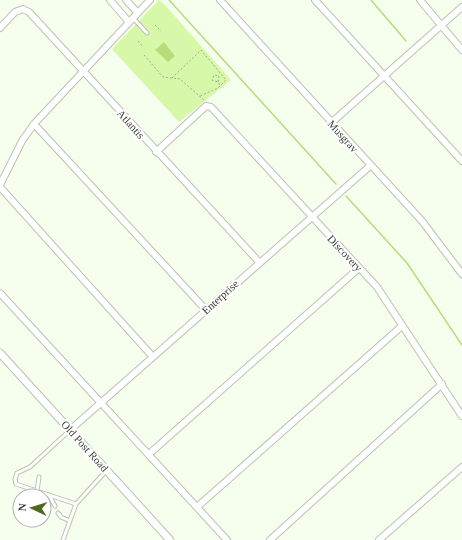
<svg xmlns="http://www.w3.org/2000/svg" width="462" height="540" viewBox="0 0 462 540" font-family="Georgia,serif">
	<rect width="100%" height="100%" fill="#f6feed"/>
	<path fill="#d7f8a9" d="M 159,0 L 165,5 L 231,80 L 179,122 L 112,49 Z"/>
	<path fill="#b6dc7c" d="M 164,42 L 175,56 L 168,62 L 155,50 Z"/>
	<g fill="none" stroke-linecap="round" stroke-linejoin="round">
		<path stroke="#b6dc7c" stroke-width="1.5" d="M 169,0 L 336,184
			M 371,0 L 406,41
			M 346,196 L 407,263 L 462,345"/>
		<defs>
			<path id="service" d="M 133,18 L 147,33
				M 69,431 L 30,467 L 17,473 L 15,479 L 16,484 L 76,504 L 107,470
				M 37,491 L 39,477
				M 49,495 L 55,506
				M 58,513 L 61,517 L 70,521
				M 63,540 L 76,504"/>
			<path id="minor" d="M 110,0 L 129,22
				M 126,0 L 138,13
				M 220,0 L 422,221 L 462,274
				M 315,0 L 462,161
				M 420,0 L 462,50
				M 0,28 L 15,12 L 23,9 L 29,12 L 259,262
				M 331,123 L 462,7
				M 34,124 L 206,310
				M 156,152 L 206,106 L 211,107 L 377,287 L 462,416
				M 0,185 L 22,141 L 34,124 L 150,0
				M 0,187 L 153,357
				M 0,293 L 227,540
				M 70,430 L 370,166
				M 149,454 L 359,268
				M 197,507 L 402,326
				M 270,540 L 442,384
				M 379,540 L 462,467"/>
			<path id="tertiary" d="M 0,353 L 170,540"/>
		</defs>
		<use href="#service" stroke="#bbc2b2" stroke-width="5"/>
		<use href="#minor" stroke="#bbc2b2" stroke-width="8"/>
		<use href="#tertiary" stroke="#bbc2b2" stroke-width="9"/>
		<path stroke="#a1a79b" stroke-width="1" stroke-dasharray="2 2" stroke-linecap="butt" d="M 155,25 L 161,31
			M 138,41 L 143,47
			M 144,55 L 163,77 L 180,79 L 205,101
			M 172,78 L 201,50 L 226,80 L 218,88 L 200,96
			M 218,82 L 219,76 L 214,75 L 212,80 L 218,82 L 220,85"/>
		<use href="#service" stroke="#fff" stroke-width="3"/>
		<use href="#minor" stroke="#fff" stroke-width="6"/>
		<use href="#tertiary" stroke="#fff" stroke-width="7"/>
	</g>
	<g text-anchor="middle" dominant-baseline="central" stroke-width="4" stroke-linejoin="round" paint-order="stroke">
		<g font-size="11" fill="#3b3d37" stroke="#fff">
			<text transform="translate(131 124) rotate(48)">Atlantis</text>
			<text transform="translate(343 136) rotate(48)">Musgrav</text>
			<text transform="translate(345 253) rotate(47)">Discovery</text>
			<text transform="translate(220 297) rotate(-42)">Enterprise</text>
			<text transform="translate(85 446) rotate(48)">Old Post Road</text>
		</g>
	</g>
	<g transform="translate(32 508) rotate(274)"><circle r="19" fill="#ffffff" stroke="#b1b1af"/>
	<path d="M0-3L7 15L0 10L-7 15Z" fill="#4f6a1d"/>
	<text y="-6" font-size="11" font-weight="bold" text-anchor="middle" fill="#3b3d37">N</text>
	</g>
</svg>
